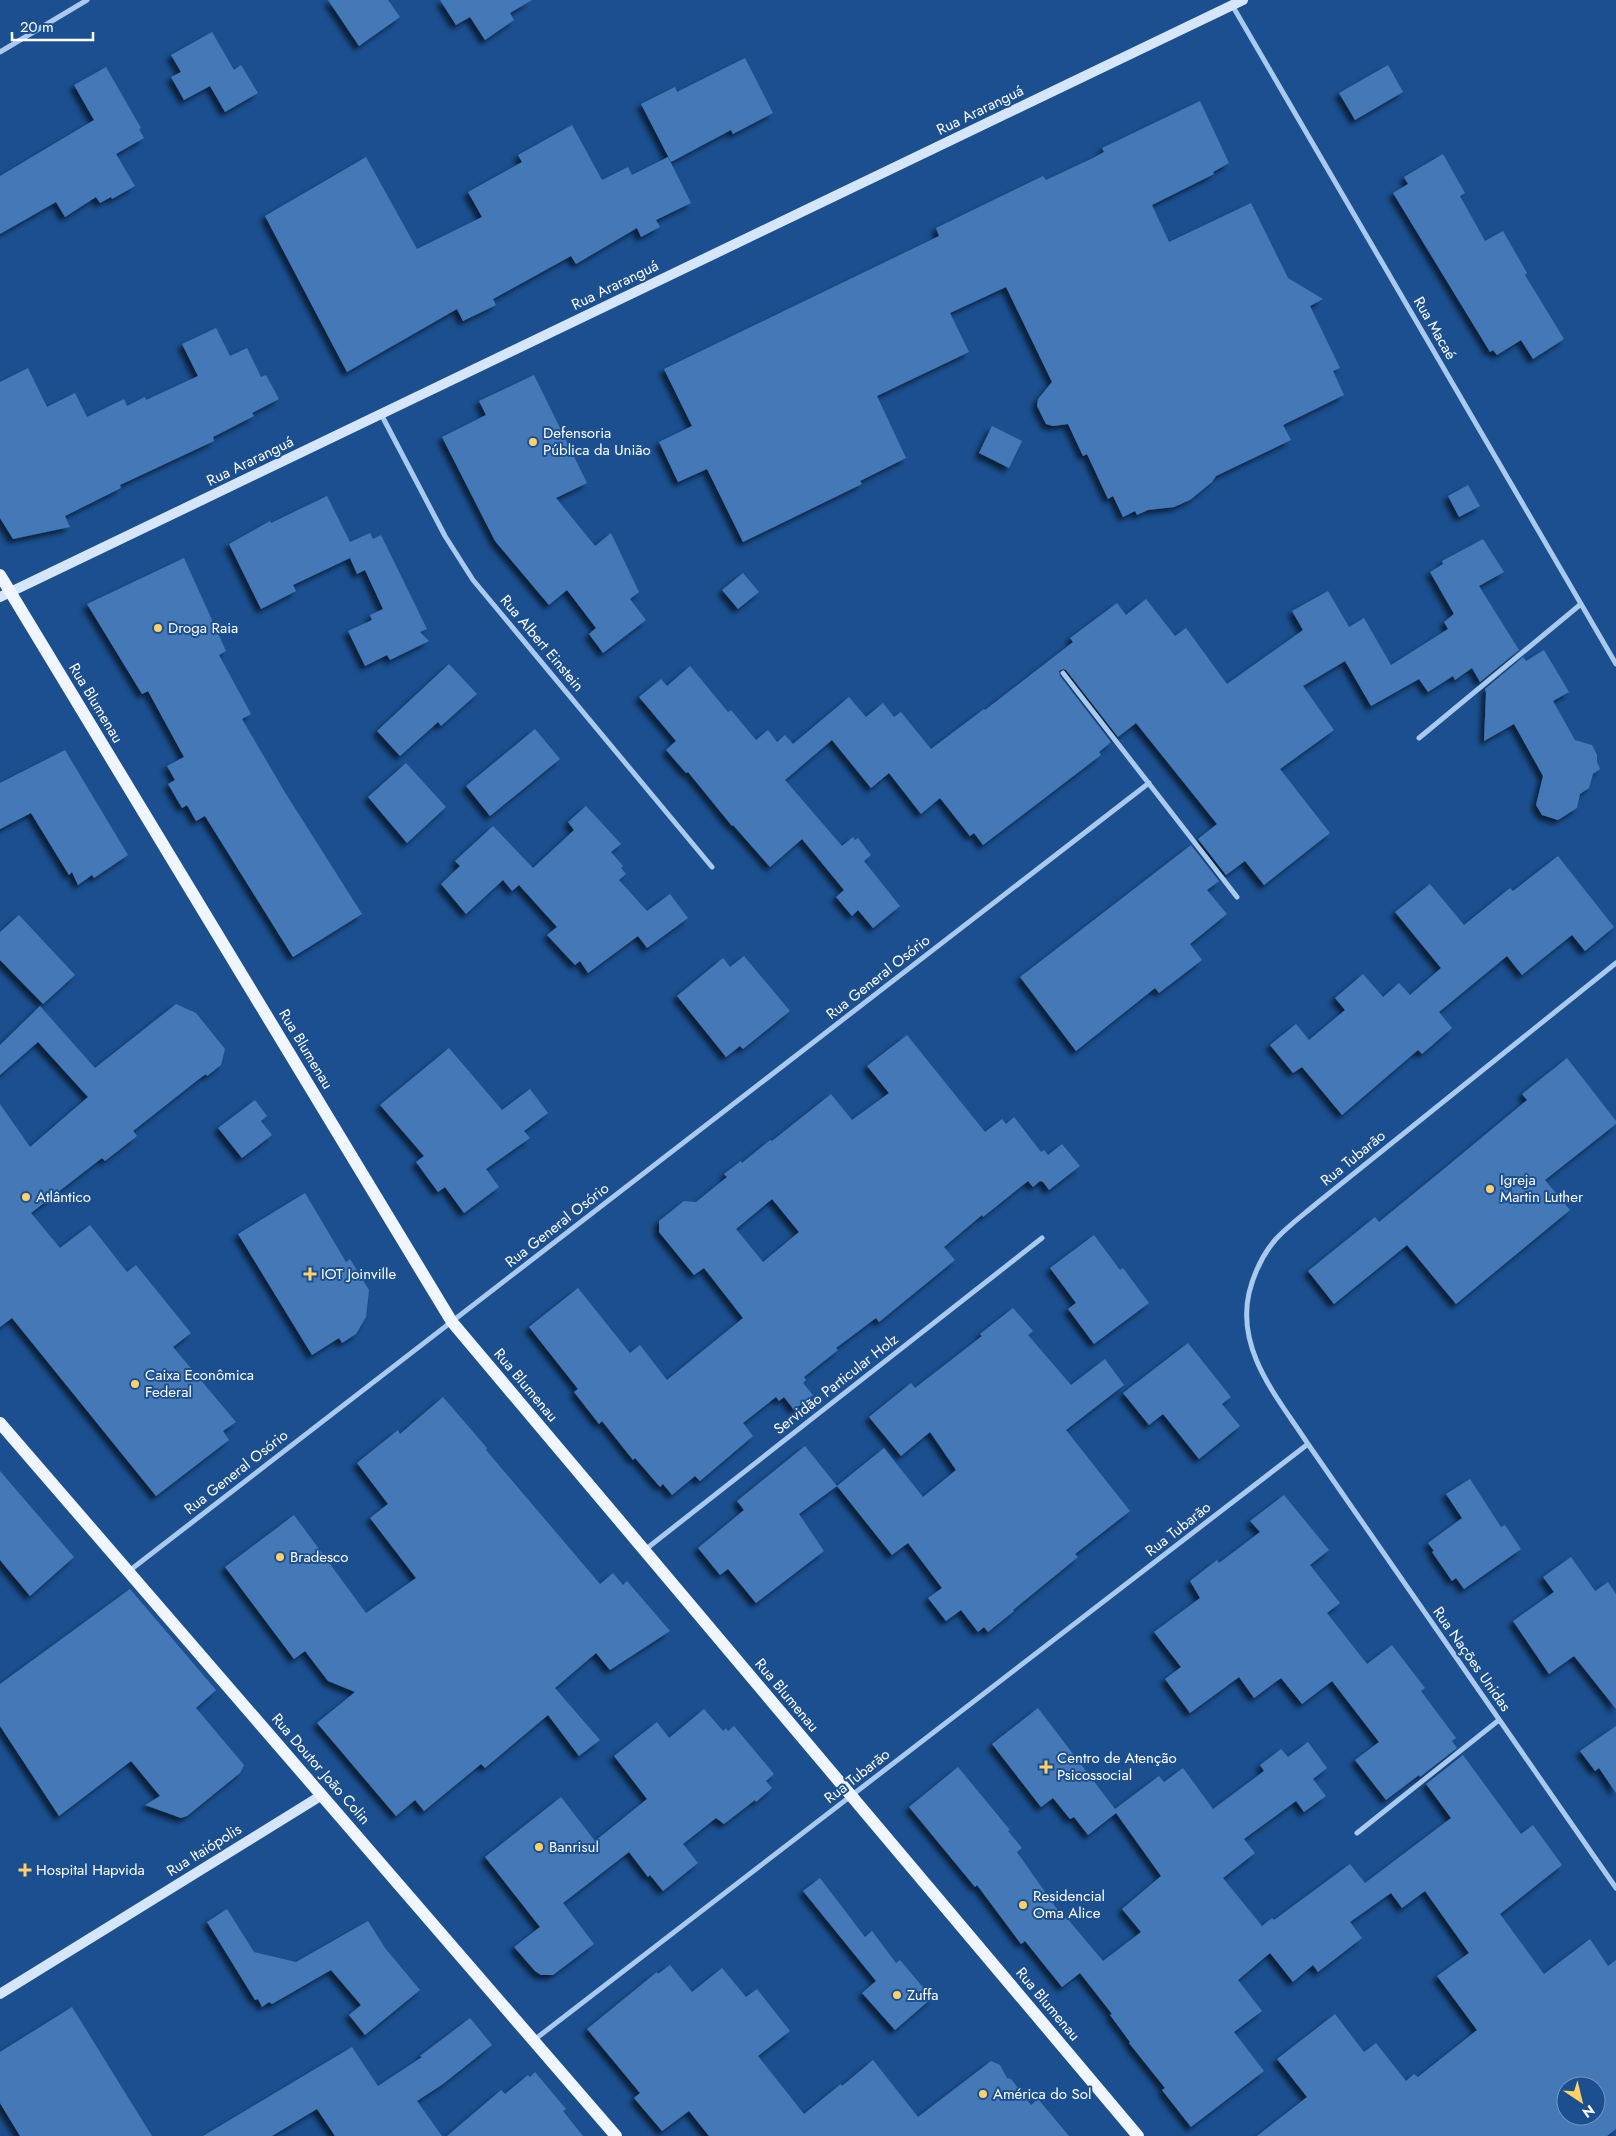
<svg xmlns="http://www.w3.org/2000/svg" width="1616" height="2136" viewBox="0 0 1616 2136" font-family="Jost,sans-serif">
	<defs>
		<filter id="shadow"><feDropShadow dx="-4.5" dy="4.5" stdDeviation="2.5" flood-color="#0009"/></filter>
	</defs>
	<rect width="100%" height="100%" fill="#1b4f8f"/>
	<path fill="#4478b7" fill-rule="evenodd" filter="url(#shadow)" d="M 328,0 L 388,0 L 400,17 L 359,46 Z
		M 440,0 L 532,0 L 510,13 L 514,20 L 485,40 L 470,17 L 456,25 Z
		M 212,32 L 234,70 L 241,65 L 258,93 L 225,112 L 210,86 L 184,100 L 171,77 L 181,72 L 171,55 Z
		M 745,58 L 773,113 L 733,134 L 731,130 L 671,162 L 641,104 L 675,87 L 677,92 Z
		M 1388,65 L 1403,92 L 1355,120 L 1339,93 Z
		M 106,67 L 141,128 L 139,129 L 144,138 L 116,154 L 135,186 L 112,199 L 111,197 L 100,203 L 96,197 L 65,217 L 56,202 L 0,234 L 0,176 L 94,120 L 74,85 Z
		M 1200,101 L 1229,163 L 1213,172 L 1214,174 L 1152,205 L 1169,242 L 1251,203 L 1288,278 L 1323,299 L 1310,306 L 1340,368 L 1333,371 L 1344,395 L 1283,425 L 1291,440 L 1216,476 L 1212,482 L 1190,500 L 1174,507 L 1148,510 L 1137,515 L 1135,511 L 1123,517 L 1113,496 L 1108,499 L 1087,454 L 1083,456 L 1068,424 L 1053,426 L 1046,424 L 1037,406 L 1038,399 L 1052,382 L 1006,287 L 950,313 L 969,352 L 877,396 L 906,458 L 860,481 L 862,484 L 743,542 L 707,469 L 678,482 L 659,442 L 692,426 L 664,369 L 939,236 L 936,228 L 1043,176 L 1046,180 L 1093,158 L 1104,152 L 1102,148 Z
		M 572,125 L 602,180 L 628,167 L 632,175 L 668,157 L 691,203 L 656,220 L 660,227 L 641,237 L 637,228 L 576,264 L 571,256 L 493,299 L 496,305 L 463,321 L 457,309 L 347,372 L 265,216 L 366,157 L 417,249 L 482,217 L 468,192 L 522,162 L 518,155 Z
		M 1443,154 L 1465,193 L 1460,196 L 1485,241 L 1503,231 L 1527,273 L 1525,275 L 1564,339 L 1533,359 L 1521,340 L 1497,355 L 1493,350 L 1490,352 L 1393,193 L 1408,184 L 1404,177 Z
		M 216,328 L 230,356 L 247,348 L 261,377 L 266,375 L 279,399 L 252,413 L 254,416 L 213,437 L 214,441 L 120,485 L 121,488 L 65,516 L 70,527 L 13,539 L 0,518 L 0,382 L 28,368 L 47,407 L 75,393 L 87,417 L 124,399 L 127,406 L 145,397 L 146,400 L 198,376 L 182,344 Z
		M 534,375 L 587,483 L 556,498 L 595,546 L 611,533 L 639,592 L 630,599 L 646,620 L 603,653 L 589,634 L 596,628 L 567,590 L 549,605 L 495,541 L 442,437 L 486,415 L 479,401 Z
		M 992,426 L 1022,441 L 1009,468 L 979,453 Z
		M 1468,485 L 1480,506 L 1459,517 L 1448,496 Z
		M 327,496 L 350,542 L 370,533 L 373,539 L 381,535 L 427,629 L 420,632 L 429,641 L 390,660 L 387,655 L 365,666 L 348,631 L 372,620 L 370,615 L 383,609 L 365,570 L 357,574 L 350,558 L 293,585 L 296,591 L 261,609 L 229,544 L 270,521 L 271,523 Z
		M 1483,539 L 1504,572 L 1479,586 L 1519,650 L 1480,682 L 1472,668 L 1455,680 L 1453,676 L 1428,692 L 1419,679 L 1371,706 L 1345,661 L 1303,686 L 1334,730 L 1280,769 L 1330,833 L 1264,885 L 1245,861 L 1226,875 L 1198,839 L 1217,824 L 1136,723 L 1118,737 L 1066,670 L 1063,669 L 1059,671 L 1060,676 L 1111,742 L 1099,752 L 1101,755 L 983,845 L 974,833 L 970,836 L 940,798 L 921,814 L 889,773 L 871,788 L 832,740 L 785,780 L 842,846 L 853,837 L 855,840 L 858,838 L 871,855 L 864,861 L 900,906 L 873,928 L 858,910 L 852,916 L 836,897 L 844,890 L 802,839 L 770,867 L 733,825 L 732,826 L 688,772 L 686,773 L 666,750 L 676,741 L 639,697 L 661,679 L 667,686 L 690,666 L 728,712 L 731,710 L 756,740 L 768,730 L 777,742 L 785,735 L 793,744 L 849,697 L 866,717 L 883,703 L 894,717 L 901,712 L 931,749 L 984,709 L 985,710 L 1073,642 L 1070,638 L 1117,603 L 1126,615 L 1146,599 L 1175,636 L 1186,628 L 1227,684 L 1303,630 L 1292,611 L 1328,591 L 1349,627 L 1364,618 L 1391,665 L 1448,629 L 1444,622 L 1454,614 L 1430,572 L 1443,564 L 1442,561 Z
		M 184,558 L 226,651 L 219,655 L 251,714 L 242,719 L 286,794 L 362,914 L 293,957 L 205,816 L 196,821 L 187,805 L 182,808 L 168,784 L 175,780 L 167,766 L 184,757 L 148,691 L 142,694 L 87,604 Z
		M 743,573 L 759,592 L 738,609 L 722,590 Z
		M 1544,650 L 1569,692 L 1553,701 L 1575,740 L 1592,745 L 1597,755 L 1597,762 L 1600,769 L 1593,774 L 1589,788 L 1580,794 L 1577,808 L 1558,820 L 1542,815 L 1536,805 L 1543,776 L 1514,724 L 1484,741 L 1486,693 L 1485,689 L 1523,657 L 1526,661 Z
		M 449,664 L 477,694 L 441,726 L 438,722 L 400,756 L 377,731 Z
		M 535,729 L 560,759 L 490,816 L 466,786 Z
		M 65,750 L 128,855 L 94,878 L 92,875 L 78,885 L 72,872 L 69,875 L 31,813 L 0,829 L 0,783 Z
		M 406,763 L 446,807 L 407,843 L 368,797 Z
		M 586,806 L 621,844 L 611,852 L 623,866 L 621,868 L 626,874 L 619,880 L 647,911 L 670,894 L 688,918 L 647,948 L 638,936 L 588,973 L 580,961 L 575,965 L 547,935 L 557,927 L 519,885 L 512,891 L 503,880 L 466,914 L 441,884 L 460,866 L 455,861 L 493,826 L 533,868 L 574,830 L 568,822 Z
		M 1191,845 L 1219,881 L 1207,890 L 1227,914 L 1190,944 L 1202,960 L 1159,993 L 1155,988 L 1076,1051 L 1020,977 Z
		M 1558,856 L 1614,927 L 1585,951 L 1572,935 L 1522,975 L 1507,956 L 1439,1012 L 1452,1028 L 1422,1054 L 1418,1050 L 1342,1115 L 1302,1067 L 1293,1073 L 1270,1045 L 1296,1024 L 1309,1040 L 1345,1010 L 1335,998 L 1363,974 L 1383,997 L 1399,983 L 1410,995 L 1441,968 L 1395,912 L 1430,884 L 1464,925 L 1510,888 L 1513,891 Z
		M 19,915 L 75,975 L 43,1004 L 0,960 L 0,932 Z
		M 744,956 L 790,1011 L 743,1049 L 740,1046 L 726,1057 L 677,996 L 723,958 L 730,967 Z
		M 176,1004 L 196,1013 L 225,1049 L 221,1065 L 207,1076 L 206,1074 L 199,1079 L 133,1131 L 137,1136 L 105,1161 L 102,1158 L 31,1213 L 60,1248 L 90,1225 L 127,1272 L 136,1265 L 191,1333 L 173,1347 L 236,1422 L 223,1431 L 229,1440 L 156,1496 L 12,1318 L 0,1327 L 0,1104 L 30,1147 L 88,1097 L 38,1042 L 0,1075 L 0,1045 L 40,1006 L 95,1068 Z
		M 907,1035 L 985,1132 L 1002,1119 L 1006,1124 L 1014,1117 L 1041,1152 L 1044,1150 L 1048,1155 L 1062,1144 L 1080,1166 L 1049,1190 L 1043,1182 L 1040,1181 L 1033,1187 L 1028,1181 L 983,1217 L 982,1215 L 944,1247 L 955,1260 L 879,1322 L 876,1318 L 836,1348 L 838,1350 L 804,1377 L 806,1380 L 803,1383 L 813,1395 L 794,1410 L 784,1397 L 779,1401 L 776,1397 L 743,1423 L 753,1436 L 700,1481 L 695,1476 L 672,1495 L 663,1484 L 660,1487 L 635,1458 L 633,1460 L 602,1421 L 599,1424 L 574,1392 L 578,1389 L 529,1327 L 578,1288 L 630,1353 L 640,1345 L 667,1380 L 743,1318 L 704,1268 L 694,1275 L 659,1232 L 659,1221 L 684,1201 L 696,1202 L 727,1177 L 724,1174 L 741,1161 L 742,1163 L 770,1140 L 772,1141 L 831,1094 L 852,1120 L 889,1093 L 867,1066 ZM 772,1199 L 799,1232 L 763,1262 L 736,1229 Z
		M 449,1048 L 502,1110 L 530,1089 L 548,1113 L 524,1131 L 530,1138 L 486,1169 L 499,1187 L 464,1213 L 445,1187 L 438,1192 L 416,1162 L 424,1156 L 380,1105 Z
		M 1567,1058 L 1616,1121 L 1616,1124 L 1545,1180 L 1570,1210 L 1456,1304 L 1407,1245 L 1334,1304 L 1308,1271 L 1375,1217 L 1379,1222 L 1445,1168 L 1527,1100 L 1522,1094 Z
		M 255,1100 L 267,1116 L 261,1121 L 272,1135 L 242,1158 L 218,1128 Z
		M 305,1193 L 346,1262 L 350,1259 L 369,1290 L 366,1317 L 356,1334 L 342,1343 L 339,1338 L 312,1355 L 238,1234 Z
		M 1094,1235 L 1120,1270 L 1123,1268 L 1149,1303 L 1094,1344 L 1068,1309 L 1076,1303 L 1050,1268 Z
		M 1013,1308 L 1033,1331 L 1028,1335 L 1071,1385 L 1105,1359 L 1124,1385 L 1066,1430 L 1130,1511 L 1075,1554 L 1078,1557 L 1013,1610 L 1014,1611 L 988,1632 L 984,1627 L 978,1632 L 961,1610 L 946,1621 L 928,1598 L 942,1588 L 908,1543 L 892,1555 L 837,1486 L 884,1448 L 923,1497 L 956,1470 L 930,1432 L 901,1456 L 869,1417 L 911,1383 L 915,1388 L 982,1336 L 980,1334 Z
		M 1188,1343 L 1231,1397 L 1222,1404 L 1240,1426 L 1199,1459 L 1163,1414 L 1149,1425 L 1123,1393 Z
		M 443,1397 L 487,1448 L 486,1450 L 600,1584 L 613,1573 L 623,1585 L 627,1581 L 670,1631 L 610,1670 L 596,1653 L 555,1688 L 600,1740 L 579,1756 L 548,1715 L 485,1768 L 481,1764 L 424,1811 L 415,1800 L 396,1816 L 317,1723 L 355,1692 L 328,1681 L 305,1651 L 294,1659 L 225,1567 L 294,1515 L 366,1613 L 416,1578 L 370,1518 L 388,1504 L 357,1463 L 398,1430 L 400,1434 Z
		M 805,1446 L 837,1486 L 799,1514 L 824,1551 L 756,1603 L 728,1569 L 720,1575 L 698,1548 L 744,1510 L 737,1501 Z
		M 0,1471 L 74,1557 L 30,1596 L 0,1560 Z
		M 1470,1479 L 1501,1527 L 1505,1525 L 1521,1549 L 1464,1589 L 1456,1578 L 1452,1581 L 1432,1552 L 1434,1551 L 1428,1543 L 1462,1518 L 1446,1494 Z
		M 1284,1495 L 1329,1550 L 1310,1565 L 1340,1603 L 1327,1613 L 1367,1664 L 1392,1645 L 1425,1688 L 1421,1691 L 1456,1738 L 1452,1741 L 1457,1748 L 1420,1777 L 1419,1775 L 1386,1800 L 1355,1760 L 1379,1742 L 1332,1681 L 1302,1704 L 1281,1678 L 1254,1698 L 1239,1677 L 1190,1713 L 1165,1679 L 1181,1667 L 1154,1632 L 1200,1598 L 1190,1581 L 1217,1560 L 1219,1563 L 1260,1532 L 1250,1521 Z
		M 1571,1557 L 1595,1591 L 1608,1582 L 1616,1594 L 1616,1709 L 1574,1656 L 1549,1674 L 1513,1621 L 1554,1592 L 1543,1577 Z
		M 130,1589 L 216,1690 L 196,1708 L 244,1765 L 240,1773 L 187,1816 L 181,1818 L 145,1805 L 160,1796 L 131,1761 L 59,1816 L 0,1726 L 0,1684 Z
		M 1038,1708 L 1115,1809 L 1159,1776 L 1164,1782 L 1183,1768 L 1213,1809 L 1264,1771 L 1260,1765 L 1281,1749 L 1288,1757 L 1308,1742 L 1327,1768 L 1313,1779 L 1326,1796 L 1304,1812 L 1296,1801 L 1244,1839 L 1255,1853 L 1223,1878 L 1262,1926 L 1272,1918 L 1274,1920 L 1350,1864 L 1365,1883 L 1451,1818 L 1426,1784 L 1463,1755 L 1521,1834 L 1533,1825 L 1562,1865 L 1500,1914 L 1544,1974 L 1590,1939 L 1608,1966 L 1616,1960 L 1616,2129 L 1607,2136 L 1257,2136 L 1307,2097 L 1277,2059 L 1335,2014 L 1364,2052 L 1376,2043 L 1406,2081 L 1414,2074 L 1418,2077 L 1477,2030 L 1437,1976 L 1469,1953 L 1425,1891 L 1402,1908 L 1391,1893 L 1350,1922 L 1362,1938 L 1318,1972 L 1313,1965 L 1293,1982 L 1270,1953 L 1238,1980 L 1262,2011 L 1234,2032 L 1264,2071 L 1191,2127 L 1162,2090 L 1165,2088 L 1129,2043 L 1130,2042 L 1110,2015 L 1112,2014 L 1080,1973 L 1062,1987 L 1025,1941 L 1021,1944 L 977,1885 L 975,1887 L 909,1807 L 958,1767 L 1010,1830 L 1008,1831 L 1022,1848 L 1017,1852 L 1064,1919 L 1066,1917 L 1103,1961 L 1141,1932 L 1122,1909 L 1161,1876 L 1116,1813 L 1088,1835 L 1074,1817 L 1070,1819 L 1053,1798 L 1041,1807 L 992,1744 ZM 1566,2086 L 1596,2086 L 1596,2116 L 1566,2116 Z
		M 704,1709 L 723,1731 L 726,1728 L 728,1731 L 734,1726 L 774,1774 L 766,1781 L 772,1788 L 756,1802 L 755,1800 L 724,1824 L 716,1818 L 683,1844 L 698,1863 L 663,1891 L 650,1875 L 648,1877 L 629,1852 L 563,1903 L 594,1944 L 553,1975 L 541,1975 L 535,1971 L 514,1947 L 540,1927 L 485,1857 L 561,1797 L 595,1841 L 647,1799 L 614,1756 L 657,1722 L 669,1738 Z
		M 1616,1726 L 1616,1793 L 1599,1768 L 1595,1771 L 1580,1751 Z
		M 820,1878 L 865,1937 L 872,1931 L 896,1963 L 900,1960 L 932,1998 L 895,2030 L 862,1993 L 876,1981 L 803,1891 Z
		M 227,1909 L 254,1952 L 296,1962 L 368,1921 L 385,1948 L 420,1990 L 365,2035 L 349,2015 L 361,2005 L 331,1970 L 272,2004 L 269,2002 L 262,2007 L 258,1999 L 255,2000 L 207,1922 Z
		M 670,1965 L 692,1992 L 722,1968 L 746,1997 L 757,1989 L 790,2031 L 758,2056 L 804,2114 L 841,2084 L 842,2086 L 873,2060 L 918,2117 L 991,2061 L 1000,2065 L 1007,2078 L 1011,2079 L 1031,2105 L 1038,2099 L 1069,2136 L 709,2136 L 689,2111 L 662,2131 L 634,2098 L 640,2093 L 587,2029 L 657,1972 L 658,1974 Z
		M 72,2007 L 152,2136 L 20,2136 L 0,2103 L 0,2052 Z
		M 470,2018 L 492,2045 L 443,2084 L 417,2101 L 442,2136 L 335,2136 L 317,2109 L 272,2136 L 203,2136 L 352,2047 L 378,2086 L 422,2057 L 420,2056 Z
		M 535,2072 L 566,2109 L 563,2111 L 583,2136 L 447,2136 L 501,2090 L 505,2094 L 528,2075 L 530,2077 Z"/>
	<g fill="none" stroke-linecap="round" stroke-linejoin="round">
		<path stroke="#a9c9ee" stroke-width="5" d="M 1232,5 L 1616,664
			M 0,52 L 87,0
			M 381,414 L 445,536 L 473,580 L 712,867
			M 1063,673 L 1237,897
			M 1419,738 L 1581,604
			M 1308,1444 L 1616,1888
			M 646,1549 L 1042,1238
			M 129,1571 L 1149,783
			M 1357,1833 L 1499,1720
			M 534,2040 L 1308,1444 C 1278,1398 1236,1351 1249,1293 C 1254,1273 1262,1255 1276,1239 C 1288,1226 1303,1215 1316,1204 L 1616,963"/>
		<path stroke="#d6e6fa" stroke-width="10" d="M 0,597 L 1243,0
			M 0,1994 L 322,1795"/>
		<path stroke="#f0f6ff" stroke-width="12" d="M 0,575 L 452,1322 L 1138,2136
			M 0,1423 L 616,2136"/>
	</g>
	<g fill="#ffd166" stroke="#1b4f8f" stroke-width="2">
		<circle cx="533" cy="442" r="5"/>
		<circle cx="158" cy="628" r="5"/>
		<circle cx="1490" cy="1189" r="5"/>
		<circle cx="26" cy="1197" r="5"/>
		<path d="M307.5 1266.5h5v5h5v5h-5v5h-5v-5h-5v-5h5z"/>
		<circle cx="135" cy="1384" r="5"/>
		<circle cx="280" cy="1557" r="5"/>
		<path d="M1043.5 1759.5h5v5h5v5h-5v5h-5v-5h-5v-5h5z"/>
		<circle cx="539" cy="1847" r="5"/>
		<path d="M22.5 1862.5h5v5h5v5h-5v5h-5v-5h-5v-5h5z"/>
		<circle cx="1023" cy="1905" r="5"/>
		<circle cx="897" cy="1995" r="5"/>
		<circle cx="983" cy="2094" r="5"/>
	</g>
	<g text-anchor="middle" dominant-baseline="central" stroke-width="4" stroke-linejoin="round" paint-order="stroke">
		<g font-size="15" fill="#fff" stroke="#1b4f8f">
			<text transform="translate(980 110) rotate(-26)">Rua Araranguá</text>
			<text transform="translate(615 285) rotate(-26)">Rua Araranguá</text>
			<text transform="translate(1435 328) rotate(60)">Rua Macaé</text>
			<text transform="translate(250 461) rotate(-26)">Rua Araranguá</text>
			<text transform="translate(542 643) rotate(50)">Rua Albert Einstein</text>
			<text transform="translate(96 703) rotate(59)">Rua Blumenau</text>
			<text transform="translate(878 977) rotate(-38)">Rua General Osório</text>
			<text transform="translate(306 1049) rotate(59)">Rua Blumenau</text>
			<text transform="translate(1353 1158) rotate(-39)">Rua Tubarão</text>
			<text transform="translate(557 1225) rotate(-38)">Rua General Osório</text>
			<text transform="translate(836 1384) rotate(-38)">Servidão Particular Holz</text>
			<text transform="translate(526 1385) rotate(50)">Rua Blumenau</text>
			<text transform="translate(236 1472) rotate(-38)">Rua General Osório</text>
			<text transform="translate(1178 1529) rotate(-38)">Rua Tubarão</text>
			<text transform="translate(1472 1659) rotate(55)">Rua Nações Unidas</text>
			<text transform="translate(787 1695) rotate(50)">Rua Blumenau</text>
			<text transform="translate(321 1769) rotate(49)">Rua Doutor João Colin</text>
			<text transform="translate(857 1776) rotate(-38)">Rua Tubarão</text>
			<text transform="translate(204 1850) rotate(-32)">Rua Itaiópolis</text>
			<text transform="translate(1048 2004) rotate(50)">Rua Blumenau</text>
		</g>
		<g font-size="15" fill="#fff" stroke="#1b4f8f" text-anchor="start">
			<text x="543" y="433">Defensoria<tspan x="543" dy="17">Pública da União</tspan></text>
			<text x="168" y="628">Droga Raia</text>
			<text x="1500" y="1180">Igreja<tspan x="1500" dy="17">Martin Luther</tspan></text>
			<text x="36" y="1197">Atlântico</text>
			<text x="321" y="1274">IOT Joinville</text>
			<text x="145" y="1375">Caixa Econômica<tspan x="145" dy="17">Federal</tspan></text>
			<text x="290" y="1557">Bradesco</text>
			<text x="1057" y="1758">Centro de Atenção<tspan x="1057" dy="17">Psicossocial</tspan></text>
			<text x="549" y="1847">Banrisul</text>
			<text x="36" y="1870">Hospital Hapvida</text>
			<text x="1033" y="1896">Residencial<tspan x="1033" dy="17">Oma Alice</tspan></text>
			<text x="907" y="1995">Zuffa</text>
			<text x="993" y="2094">América do Sol</text>
		</g>
	</g>
	<g transform="translate(1581 2101) rotate(145)"><circle r="24" fill="#1b4f8f" stroke="#7695bc"/>
	<path d="M0-4L9 19L0 12L-9 19Z" fill="#ffd166"/>
	<text y="-8" font-size="14" font-weight="bold" text-anchor="middle" fill="#ffffff">N</text>
	</g>
	<path d="M12 32v8h81v-8" fill="none" stroke="#ffffff" stroke-width="2.5"/>
	<text x="20" y="32" font-size="15" fill="#ffffff" stroke="#1b4f8f" stroke-width="4" paint-order="stroke">20 m</text>
</svg>
